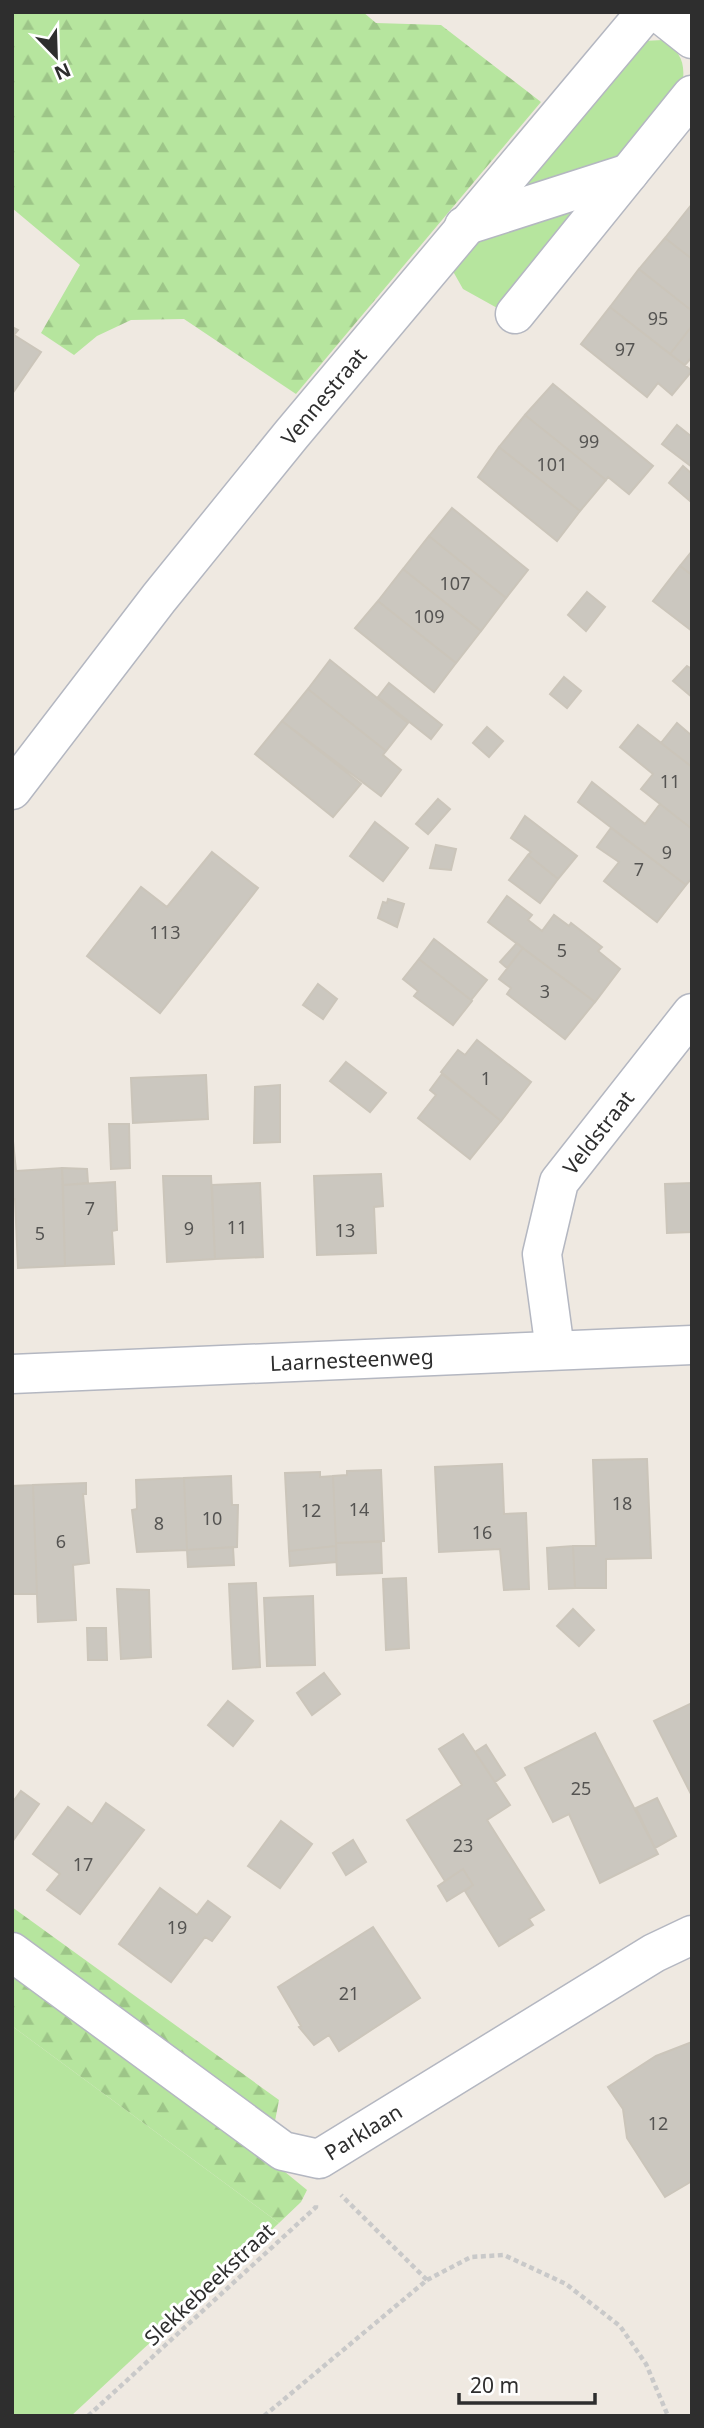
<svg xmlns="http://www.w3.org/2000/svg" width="704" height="2428" viewBox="0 0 704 2428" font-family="'Noto Sans',sans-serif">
	<defs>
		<pattern id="forest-firs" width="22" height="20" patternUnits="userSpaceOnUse" patternTransform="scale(1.75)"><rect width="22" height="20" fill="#b6e59e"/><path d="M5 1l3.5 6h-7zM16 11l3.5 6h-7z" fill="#9dc588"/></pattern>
	</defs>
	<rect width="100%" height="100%" fill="#efe9e1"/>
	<path fill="#b6e59e" d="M 663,40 C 679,51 685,60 683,80 L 611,166 L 499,201 L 643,41 Z
		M 590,196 L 499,309 L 463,289 L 450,266 L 482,233 Z
		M 12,2026 L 279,2223 L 71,2416 L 12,2416 Z"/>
	<path fill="url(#forest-firs)" d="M 12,12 L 363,12 L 376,23 L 441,25 L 541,102 L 296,394 L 184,319 L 131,320 L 97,336 L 74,355 L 41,333 L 80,265 L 12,208 Z
		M 12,1907 L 279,2100 L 268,2158 L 307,2190 L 301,2202 L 279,2223 L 12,2026 Z"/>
	<path fill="#cbc7bf" stroke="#cbc5ba" stroke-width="2" d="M 692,204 L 692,259 L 665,238 Z
		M 665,238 L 692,259 L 692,311 L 639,269 Z
		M 639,269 L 692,311 L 692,326 L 670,354 L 610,307 Z
		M 610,307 L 692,371 L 672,395 L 658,383 L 647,397 L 581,344 Z
		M 692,326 L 692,357 L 685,365 L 670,354 Z
		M 12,327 L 18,330 L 14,335 L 41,352 L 12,394 Z
		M 553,384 L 653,466 L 629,494 L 608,477 L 606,480 L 525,415 Z
		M 525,415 L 606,480 L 580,511 L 499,447 Z
		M 677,425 L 692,437 L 692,467 L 662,444 Z
		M 499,447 L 580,511 L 557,541 L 478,477 Z
		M 683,466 L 692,474 L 690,501 L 669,483 Z
		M 452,508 L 528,570 L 506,598 L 429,536 Z
		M 429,536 L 506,598 L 481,631 L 403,569 Z
		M 692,551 L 692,575 L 680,566 Z
		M 680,566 L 692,575 L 692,631 L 653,601 Z
		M 403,569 L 481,631 L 456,663 L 378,601 Z
		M 587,592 L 605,607 L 586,631 L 568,615 Z
		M 378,601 L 456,663 L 434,692 L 355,628 Z
		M 330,660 L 408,723 L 386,751 L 308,689 Z
		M 687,666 L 692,669 L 692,697 L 673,681 Z
		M 564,677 L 581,691 L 567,708 L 550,694 Z
		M 389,683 L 442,725 L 431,739 L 378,697 Z
		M 308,689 L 386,751 L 383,755 L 401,770 L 381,796 L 282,721 Z
		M 282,721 L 361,784 L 333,817 L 255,754 Z
		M 677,723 L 692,736 L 692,767 L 661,743 Z
		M 638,725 L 692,767 L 692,829 L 641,789 L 653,774 L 620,747 Z
		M 487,727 L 503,741 L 489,757 L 473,743 Z
		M 592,782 L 645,824 L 660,804 L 692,829 L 692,878 L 686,885 L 578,802 Z
		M 438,799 L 450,809 L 428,834 L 416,824 Z
		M 525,816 L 577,856 L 558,879 L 528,855 L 531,852 L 511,838 Z
		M 375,822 L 408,848 L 383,881 L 350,856 Z
		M 611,828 L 686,885 L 657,922 L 604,881 L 619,862 L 597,847 Z
		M 436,845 L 456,849 L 451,870 L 430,868 Z
		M 212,852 L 258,888 L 160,1013 L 87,956 L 141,887 L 167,907 Z
		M 528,855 L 558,879 L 540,903 L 509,880 Z
		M 507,896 L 532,915 L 528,920 L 542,931 L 554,915 L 569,926 L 571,923 L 602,947 L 598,951 L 620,969 L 595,1002 L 488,922 Z
		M 388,899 L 404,904 L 397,927 L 378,918 L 383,902 L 387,903 Z
		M 434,939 L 487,980 L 471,1000 L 419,959 Z
		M 517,943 L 523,948 L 507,968 L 500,962 Z
		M 523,948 L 595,1002 L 565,1039 L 507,994 L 511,988 L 499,979 Z
		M 419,959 L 472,1001 L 453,1025 L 414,996 L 418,991 L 403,979 Z
		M 318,984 L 337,999 L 323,1019 L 303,1005 Z
		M 477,1040 L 531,1082 L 501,1121 L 441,1072 L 458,1050 L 465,1055 Z
		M 346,1062 L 386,1093 L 370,1112 L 330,1081 Z
		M 442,1074 L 501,1121 L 470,1159 L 418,1118 L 436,1095 L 430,1090 Z
		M 206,1075 L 208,1119 L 133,1123 L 131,1078 Z
		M 280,1085 L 280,1142 L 254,1143 L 255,1087 Z
		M 109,1124 L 129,1124 L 130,1168 L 111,1169 Z
		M 12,1131 L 16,1171 L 62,1168 L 65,1266 L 18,1268 L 15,1199 L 12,1199 Z
		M 62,1168 L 87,1169 L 88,1183 L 63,1185 Z
		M 381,1174 L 383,1206 L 374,1207 L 376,1253 L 317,1255 L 314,1176 Z
		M 163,1176 L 211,1176 L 215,1259 L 167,1262 Z
		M 115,1182 L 117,1230 L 112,1231 L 114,1264 L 65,1266 L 63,1185 Z
		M 260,1183 L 263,1257 L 215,1259 L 212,1185 Z
		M 692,1183 L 692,1232 L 667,1233 L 665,1184 Z
		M 647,1459 L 651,1558 L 606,1559 L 606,1588 L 575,1588 L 573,1546 L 596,1546 L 593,1460 Z
		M 502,1464 L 504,1514 L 526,1513 L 529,1589 L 504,1590 L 500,1549 L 439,1552 L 435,1467 Z
		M 381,1470 L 384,1541 L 336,1543 L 333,1476 L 347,1475 L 347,1471 Z
		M 320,1472 L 320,1477 L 333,1476 L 336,1546 L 289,1551 L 285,1473 Z
		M 231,1476 L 232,1505 L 238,1505 L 237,1547 L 187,1550 L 184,1478 Z
		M 184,1478 L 187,1550 L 137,1552 L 132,1510 L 137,1509 L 136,1480 Z
		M 86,1483 L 86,1494 L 83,1494 L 89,1563 L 73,1565 L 76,1620 L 38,1622 L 33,1485 Z
		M 33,1485 L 37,1594 L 12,1594 L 12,1486 Z
		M 381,1542 L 382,1573 L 337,1575 L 336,1543 Z
		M 336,1546 L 336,1562 L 290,1566 L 289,1551 Z
		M 573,1546 L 575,1588 L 549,1589 L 547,1548 Z
		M 233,1547 L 234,1565 L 188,1567 L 187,1550 Z
		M 406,1578 L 409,1648 L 386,1650 L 383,1579 Z
		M 256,1583 L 260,1667 L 233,1669 L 229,1584 Z
		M 117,1589 L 149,1590 L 151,1657 L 121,1659 Z
		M 313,1596 L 315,1665 L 267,1666 L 264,1598 Z
		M 573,1609 L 594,1630 L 579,1646 L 557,1626 Z
		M 87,1628 L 106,1628 L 107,1660 L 88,1660 Z
		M 324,1673 L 340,1694 L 312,1715 L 297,1693 Z
		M 228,1701 L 253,1721 L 233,1746 L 208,1725 Z
		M 692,1703 L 692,1796 L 654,1721 Z
		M 595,1733 L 658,1854 L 600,1883 L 569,1814 L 553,1822 L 525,1768 Z
		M 463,1734 L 510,1805 L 487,1820 L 544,1910 L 529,1919 L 533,1925 L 499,1946 L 465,1891 L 473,1885 L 463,1869 L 445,1881 L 407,1820 L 462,1785 L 439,1749 Z
		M 486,1745 L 505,1775 L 495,1782 L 475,1752 Z
		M 21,1791 L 39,1804 L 12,1842 L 12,1803 Z
		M 657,1798 L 676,1836 L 655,1848 L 636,1808 Z
		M 106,1803 L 144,1830 L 80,1914 L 47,1890 L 60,1874 L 33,1854 L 68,1807 L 92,1824 Z
		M 281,1821 L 312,1844 L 280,1888 L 248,1866 Z
		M 353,1840 L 366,1862 L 346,1875 L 333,1853 Z
		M 463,1869 L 473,1885 L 447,1901 L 438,1886 Z
		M 160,1888 L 197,1915 L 208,1901 L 230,1917 L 212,1941 L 205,1937 L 171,1982 L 119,1944 Z
		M 373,1927 L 420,1998 L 339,2051 L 329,2035 L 314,2045 L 299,2027 L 301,2026 L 278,1987 Z
		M 692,2042 L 692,2181 L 665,2197 L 627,2138 L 623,2109 L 608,2087 L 656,2056 Z"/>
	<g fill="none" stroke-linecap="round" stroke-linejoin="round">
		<defs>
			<g id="street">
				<path d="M 658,12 L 692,39"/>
				<path d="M 464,226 L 629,173"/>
				<path d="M 515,314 L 692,95"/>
				<path id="s1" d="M 12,790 L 159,598 L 291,435 L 646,12"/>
				<path id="s2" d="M 555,1350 L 542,1254 L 559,1182 L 692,1013"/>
				<path id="s3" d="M 12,1952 L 283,2151 L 319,2159 L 654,1953 L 692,1935"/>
			</g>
			<g id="secondary">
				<path id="s4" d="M 12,1374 L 692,1345"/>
			</g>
		</defs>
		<use href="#street" stroke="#b4b7c1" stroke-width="41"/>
		<use href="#secondary" stroke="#b4b7c1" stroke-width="41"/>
		<path stroke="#c9c9c9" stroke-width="4.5" stroke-dasharray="5 3.5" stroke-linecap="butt" d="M 427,2280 L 471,2257 L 504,2255 L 566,2284 L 620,2326 L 646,2364 L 668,2416
			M 88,2416 L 316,2207 L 316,2202
			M 264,2416 L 427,2280 L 341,2195"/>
		<use href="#street" stroke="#fff" stroke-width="38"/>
		<use href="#secondary" stroke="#fff" stroke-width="38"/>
	</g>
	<g text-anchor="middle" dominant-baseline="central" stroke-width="6" stroke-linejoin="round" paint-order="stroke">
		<g font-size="18" fill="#555452">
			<text x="658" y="318">95</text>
			<text x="625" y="349">97</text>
			<text x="589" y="441">99</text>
			<text x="552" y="464">101</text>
			<text x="455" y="583">107</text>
			<text x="429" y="616">109</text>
			<text x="670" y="781">11</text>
			<text x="667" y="852">9</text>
			<text x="639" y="869">7</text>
			<text x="165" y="932">113</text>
			<text x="562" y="950">5</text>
			<text x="545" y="991">3</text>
			<text x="486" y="1078">1</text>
			<text x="90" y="1208">7</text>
			<text x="237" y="1227">11</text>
			<text x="189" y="1228">9</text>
			<text x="345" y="1230">13</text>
			<text x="40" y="1233">5</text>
			<text x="622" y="1503">18</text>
			<text x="359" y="1509">14</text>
			<text x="311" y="1510">12</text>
			<text x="212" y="1518">10</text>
			<text x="159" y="1523">8</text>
			<text x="482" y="1532">16</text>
			<text x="61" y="1541">6</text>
			<text x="581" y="1788">25</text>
			<text x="463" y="1845">23</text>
			<text x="83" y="1864">17</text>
			<text x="177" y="1927">19</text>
			<text x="349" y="1993">21</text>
			<text x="658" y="2123">12</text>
		</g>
		<g font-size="21" fill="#2e2e2e" stroke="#fff">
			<text stroke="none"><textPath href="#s1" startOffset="502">Vennestraat</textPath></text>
			<text stroke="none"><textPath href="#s2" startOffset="234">Veldstraat</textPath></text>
			<text stroke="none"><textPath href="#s4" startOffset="340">Laarnesteenweg</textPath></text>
			<text stroke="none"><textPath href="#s3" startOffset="425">Parklaan</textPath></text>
			<text transform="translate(209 2284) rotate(-43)">Slekkebeekstraat</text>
		</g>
	</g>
	<rect width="704" height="2428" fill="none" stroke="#2e2e2e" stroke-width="28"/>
	<g transform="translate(56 56) rotate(157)" stroke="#ffffff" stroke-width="5" paint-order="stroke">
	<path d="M0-5L12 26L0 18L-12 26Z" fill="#2e2e2e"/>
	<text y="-10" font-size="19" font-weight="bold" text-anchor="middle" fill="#2e2e2e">N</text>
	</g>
	<path d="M459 2393v10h136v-10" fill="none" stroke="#2e2e2e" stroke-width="3.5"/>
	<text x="470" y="2393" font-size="21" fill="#2e2e2e" stroke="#ffffff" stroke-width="5" paint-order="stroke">20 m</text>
</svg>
